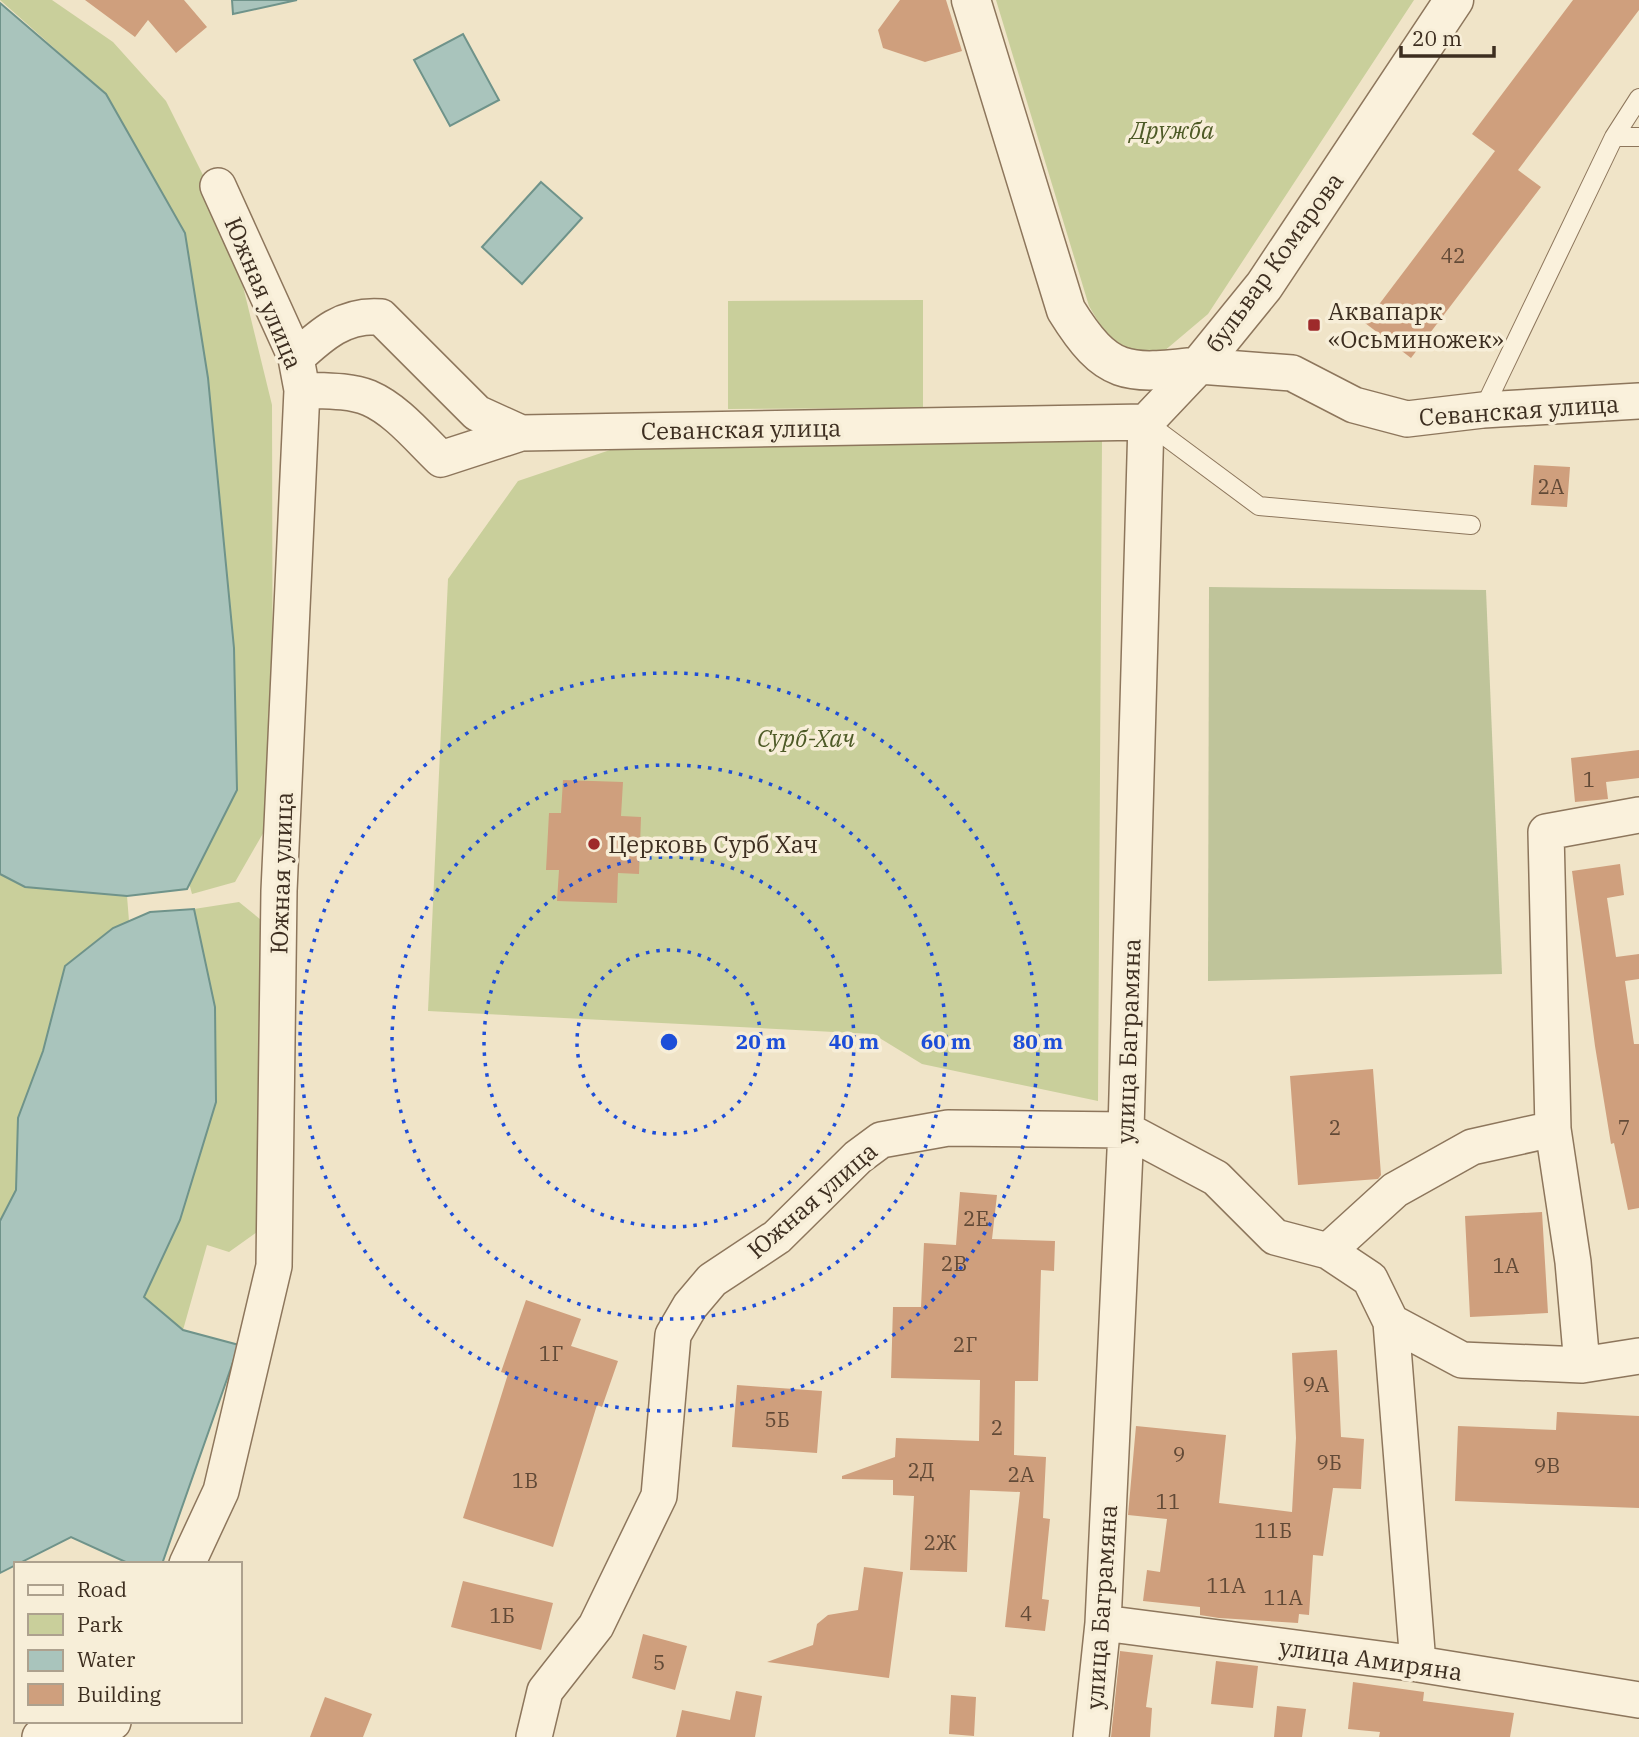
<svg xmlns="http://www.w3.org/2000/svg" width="1639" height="1737" viewBox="0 0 1639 1737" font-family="'IBM Plex Serif',serif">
	<rect width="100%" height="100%" fill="#f0e4c8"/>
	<path fill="#c9cf9b" d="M 0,0 L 52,0 L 113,42 L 166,101 L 228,225 L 272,405 L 273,816 L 235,882 L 192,894 L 189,883 L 237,790 L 234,648 L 208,378 L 185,233 L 106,94 Z
		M 996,0 L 1414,0 L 1208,314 L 1163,352 L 1128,352 L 1109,340 L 1089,306 Z
		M 923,300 L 923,408 L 728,409 L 728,301 Z
		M 1102,440 L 1098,1101 L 922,1064 L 873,1034 L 428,1011 L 448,579 L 518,481 L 616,448 Z
		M 0,874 L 25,887 L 127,896 L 129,921 L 113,928 L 43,1051 L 18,1118 L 16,1190 L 0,1221 Z
		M 239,902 L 271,928 L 264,1227 L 229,1252 L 207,1245 L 183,1330 L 144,1297 L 180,1220 L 215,1007 L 194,909 Z"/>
	<path fill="#bfc49a" d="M 1209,587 L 1486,590 L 1502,974 L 1208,981 Z"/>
	<path fill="#a9c4bc" stroke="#6f938a" stroke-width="2" d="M 232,0 L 297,0 L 233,14 Z
		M 0,3 L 106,94 L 185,233 L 208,378 L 234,648 L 237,790 L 187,889 L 127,896 L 25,887 L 0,874 Z
		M 463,34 L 499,100 L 450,126 L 414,60 Z
		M 541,182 L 582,218 L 522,284 L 482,247 Z
		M 194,909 L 215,1007 L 216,1102 L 180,1220 L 144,1297 L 183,1330 L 239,1345 L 162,1564 L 130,1564 L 71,1537 L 0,1573 L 0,1221 L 16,1190 L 18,1118 L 43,1051 L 65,966 L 113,928 L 150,912 Z"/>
	<path fill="#cf9f7d" d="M 85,0 L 184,0 L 207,27 L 176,53 L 148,20 L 135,37 Z
		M 900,0 L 946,0 L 962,51 L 925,62 L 883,48 L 878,30 Z
		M 1573,0 L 1639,0 L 1639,10 L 1518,170 L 1541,187 L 1411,358 L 1365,323 L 1495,151 L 1472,134 Z
		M 1534,465 L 1570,467 L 1567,507 L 1531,505 Z
		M 1639,750 L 1639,778 L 1606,782 L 1608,799 L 1575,802 L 1571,758 Z
		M 563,780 L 623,782 L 621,816 L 641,817 L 639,874 L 618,873 L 617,903 L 557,901 L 559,870 L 546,870 L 549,813 L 561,813 Z
		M 1620,864 L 1624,895 L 1607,898 L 1616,957 L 1639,954 L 1639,979 L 1625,981 L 1634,1044 L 1639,1044 L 1639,1208 L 1628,1210 L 1614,1143 L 1611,1144 L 1595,1046 L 1572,871 Z
		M 1373,1069 L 1381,1175 L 1378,1179 L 1298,1185 L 1290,1076 Z
		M 960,1192 L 997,1195 L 992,1239 L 1055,1241 L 1054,1271 L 1041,1270 L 1038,1381 L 1015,1381 L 1014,1455 L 1046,1457 L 1043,1518 L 1050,1519 L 1042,1599 L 1049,1600 L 1045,1631 L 1005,1627 L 1020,1492 L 970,1490 L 967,1572 L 910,1570 L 914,1496 L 893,1495 L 893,1480 L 842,1479 L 842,1476 L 895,1457 L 896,1438 L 979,1441 L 980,1380 L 891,1378 L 893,1307 L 921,1307 L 924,1243 L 956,1245 Z
		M 1542,1212 L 1548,1313 L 1470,1317 L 1465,1216 Z
		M 526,1300 L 581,1319 L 571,1346 L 618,1361 L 602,1407 L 597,1405 L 553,1547 L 463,1518 L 508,1374 L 501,1372 Z
		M 1337,1350 L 1341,1437 L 1364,1439 L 1361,1489 L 1333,1488 L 1323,1556 L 1313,1555 L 1309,1615 L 1299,1614 L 1298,1623 L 1219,1618 L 1200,1615 L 1200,1607 L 1143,1601 L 1147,1570 L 1160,1572 L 1167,1519 L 1128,1515 L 1136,1426 L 1226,1435 L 1219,1503 L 1292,1512 L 1296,1438 L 1292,1353 Z
		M 737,1385 L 822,1391 L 817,1453 L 732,1447 Z
		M 1557,1412 L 1639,1416 L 1639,1508 L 1455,1501 L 1458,1426 L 1556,1430 Z
		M 864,1567 L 903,1572 L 889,1678 L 767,1662 L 813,1645 L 817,1624 L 828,1615 L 858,1610 Z
		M 463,1581 L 553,1603 L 541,1650 L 451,1627 Z
		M 643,1634 L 687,1646 L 675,1690 L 632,1678 Z
		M 1120,1651 L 1153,1655 L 1146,1707 L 1152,1708 L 1150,1737 L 1111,1737 Z
		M 1216,1661 L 1258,1666 L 1253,1708 L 1211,1704 Z
		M 1353,1682 L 1424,1692 L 1423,1701 L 1514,1713 L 1510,1737 L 1379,1737 L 1380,1732 L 1348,1729 Z
		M 736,1691 L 762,1696 L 755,1737 L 676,1737 L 682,1710 L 730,1720 Z
		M 951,1695 L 976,1697 L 974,1736 L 949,1734 Z
		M 325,1697 L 372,1714 L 363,1737 L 310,1737 Z
		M 1277,1706 L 1306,1709 L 1302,1737 L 1274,1737 Z"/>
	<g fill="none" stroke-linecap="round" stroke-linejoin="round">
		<defs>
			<path id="service" d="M 1614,137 L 1639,137
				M 1483,410 L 1614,137 L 1639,98
				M 1146,422 L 1259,506 L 1471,525"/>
			<path id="minor" d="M 296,358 C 322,334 344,314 381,317 L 477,413 L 521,433 L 1146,422
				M 302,390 C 324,391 349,390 369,398 C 397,410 420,439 441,459 L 521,433
				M 1328,1251 L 1395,1190 L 1472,1147 L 1553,1129
				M 1391,1322 L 1462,1360 L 1582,1365 L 1639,1356
				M 1582,1365 L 1573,1262 L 1553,1129 L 1546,832 L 1639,815
				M 187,1564 L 221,1491 L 274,1266 L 279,891 L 302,390 L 296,358 L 218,186
				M 1103,1623 L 1418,1664 L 1639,1700
				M 40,1737 L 113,1722
				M 534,1737 L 545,1691 L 596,1626 L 659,1496 L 673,1335 L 690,1306 L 712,1280 L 777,1237 L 858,1157 L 881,1140 L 948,1128 L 1126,1130 L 1216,1178 L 1275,1237 L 1328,1251 L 1370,1279 L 1391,1322 L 1418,1664
				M 1091,1737 L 1103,1623 L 1126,1130 L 1146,422 L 1199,366 L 1292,373 L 1354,405 L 1407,419 L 1483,410 L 1639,401"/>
			<path id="tertiary" d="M 971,0 L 1066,310 C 1107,376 1126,375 1199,366 L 1264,286 L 1454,0"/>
		</defs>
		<use href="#service" stroke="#8d765c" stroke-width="20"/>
		<use href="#minor" stroke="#8d765c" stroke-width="38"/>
		<use href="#tertiary" stroke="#8d765c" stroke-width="41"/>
		<use href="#service" stroke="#faf1dc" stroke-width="18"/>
		<use href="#minor" stroke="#faf1dc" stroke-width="35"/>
		<use href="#tertiary" stroke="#faf1dc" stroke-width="38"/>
	</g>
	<g fill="none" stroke="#1d4ed8" stroke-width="3.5" stroke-dasharray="3.5 7">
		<circle cx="669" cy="1042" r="92"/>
		<circle cx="669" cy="1042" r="185"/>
		<circle cx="669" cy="1042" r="277"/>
		<circle cx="669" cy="1042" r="369"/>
	</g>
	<g fill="#9e2a2b" stroke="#f7eed8" stroke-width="2.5">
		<rect x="1307" y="318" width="14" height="14" rx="3.5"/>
		<circle cx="594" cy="844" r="7"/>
	</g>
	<g text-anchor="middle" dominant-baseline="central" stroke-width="7" stroke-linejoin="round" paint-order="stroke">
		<g font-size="21" fill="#624a37">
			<text x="1453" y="255">42</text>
			<text x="1551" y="486">2А</text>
			<text x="1589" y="779">1</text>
			<text x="1335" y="1127">2</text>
			<text x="1624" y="1127">7</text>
			<text x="976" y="1218">2Е</text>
			<text x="954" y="1263">2В</text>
			<text x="1506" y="1265">1А</text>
			<text x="965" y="1344">2Г</text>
			<text x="551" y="1353">1Г</text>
			<text x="1316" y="1384">9А</text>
			<text x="777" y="1419">5Б</text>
			<text x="997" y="1427">2</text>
			<text x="1179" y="1454">9</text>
			<text x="1329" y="1462">9Б</text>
			<text x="1547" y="1465">9В</text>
			<text x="921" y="1470">2Д</text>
			<text x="1021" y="1474">2А</text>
			<text x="525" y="1480">1В</text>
			<text x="1168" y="1501">11</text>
			<text x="1273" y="1530">11Б</text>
			<text x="940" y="1542">2Ж</text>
			<text x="1226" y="1585">11А</text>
			<text x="1283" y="1597">11А</text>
			<text x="1026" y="1613">4</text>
			<text x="502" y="1615">1Б</text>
			<text x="659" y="1662">5</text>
		</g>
		<g font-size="24" font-style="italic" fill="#4d5a26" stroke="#f7eed8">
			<text x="1172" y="130">Дружба</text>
			<text x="806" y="738">Сурб-Хач</text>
		</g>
		<g font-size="24" fill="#3d2e20" stroke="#f7eed8">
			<text transform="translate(1274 262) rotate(-54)">бульвар Комарова</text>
			<text transform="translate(264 293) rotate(67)">Южная улица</text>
			<text transform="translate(1519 410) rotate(-4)">Севанская улица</text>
			<text transform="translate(741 429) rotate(-1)">Севанская улица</text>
			<text transform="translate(281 873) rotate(-88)">Южная улица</text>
			<text transform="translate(1128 1041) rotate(-88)">улица Баграмяна</text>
			<text transform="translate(812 1200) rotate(-41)">Южная улица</text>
			<text transform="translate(1101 1607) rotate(-86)">улица Баграмяна</text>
			<text transform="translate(1371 1659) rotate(8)">улица Амиряна</text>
		</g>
		<g font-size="24" fill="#3d2e20" stroke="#f7eed8" text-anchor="start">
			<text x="1328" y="311">Аквапарк<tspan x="1328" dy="28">«Осьминожек»</tspan></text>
			<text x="608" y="844">Церковь Сурб Хач</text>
		</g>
	</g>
	<circle cx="669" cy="1042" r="10" fill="#1d4ed8" stroke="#f7eed8" stroke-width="3.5"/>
	<g font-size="21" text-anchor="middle" font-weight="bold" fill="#1d4ed8" stroke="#f7eed8" stroke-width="7" stroke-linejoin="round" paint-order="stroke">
		<text x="761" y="1049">20 m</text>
		<text x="854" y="1049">40 m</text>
		<text x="946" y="1049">60 m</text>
		<text x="1038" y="1049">80 m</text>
	</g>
	<rect x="14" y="1562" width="228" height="161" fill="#f7eed8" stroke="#ada18e" stroke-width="2"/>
	<rect x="28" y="1585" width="35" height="10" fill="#faf1dc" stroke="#ada18e" stroke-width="2"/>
	<text x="77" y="1597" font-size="21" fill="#3d2e20">Road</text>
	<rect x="28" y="1614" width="35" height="21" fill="#c9cf9b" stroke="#ada18e" stroke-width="2"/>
	<text x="77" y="1632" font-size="21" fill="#3d2e20">Park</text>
	<rect x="28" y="1650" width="35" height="21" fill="#a9c4bc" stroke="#ada18e" stroke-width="2"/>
	<text x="77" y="1667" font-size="21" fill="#3d2e20">Water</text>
	<rect x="28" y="1684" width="35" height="21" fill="#cf9f7d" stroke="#ada18e" stroke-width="2"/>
	<text x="77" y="1702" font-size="21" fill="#3d2e20">Building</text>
	<path d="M1401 46v10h93v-10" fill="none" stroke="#3d2e20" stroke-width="3.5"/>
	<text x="1412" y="46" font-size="21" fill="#3d2e20" stroke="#f7eed8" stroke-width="5" paint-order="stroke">20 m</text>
</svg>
